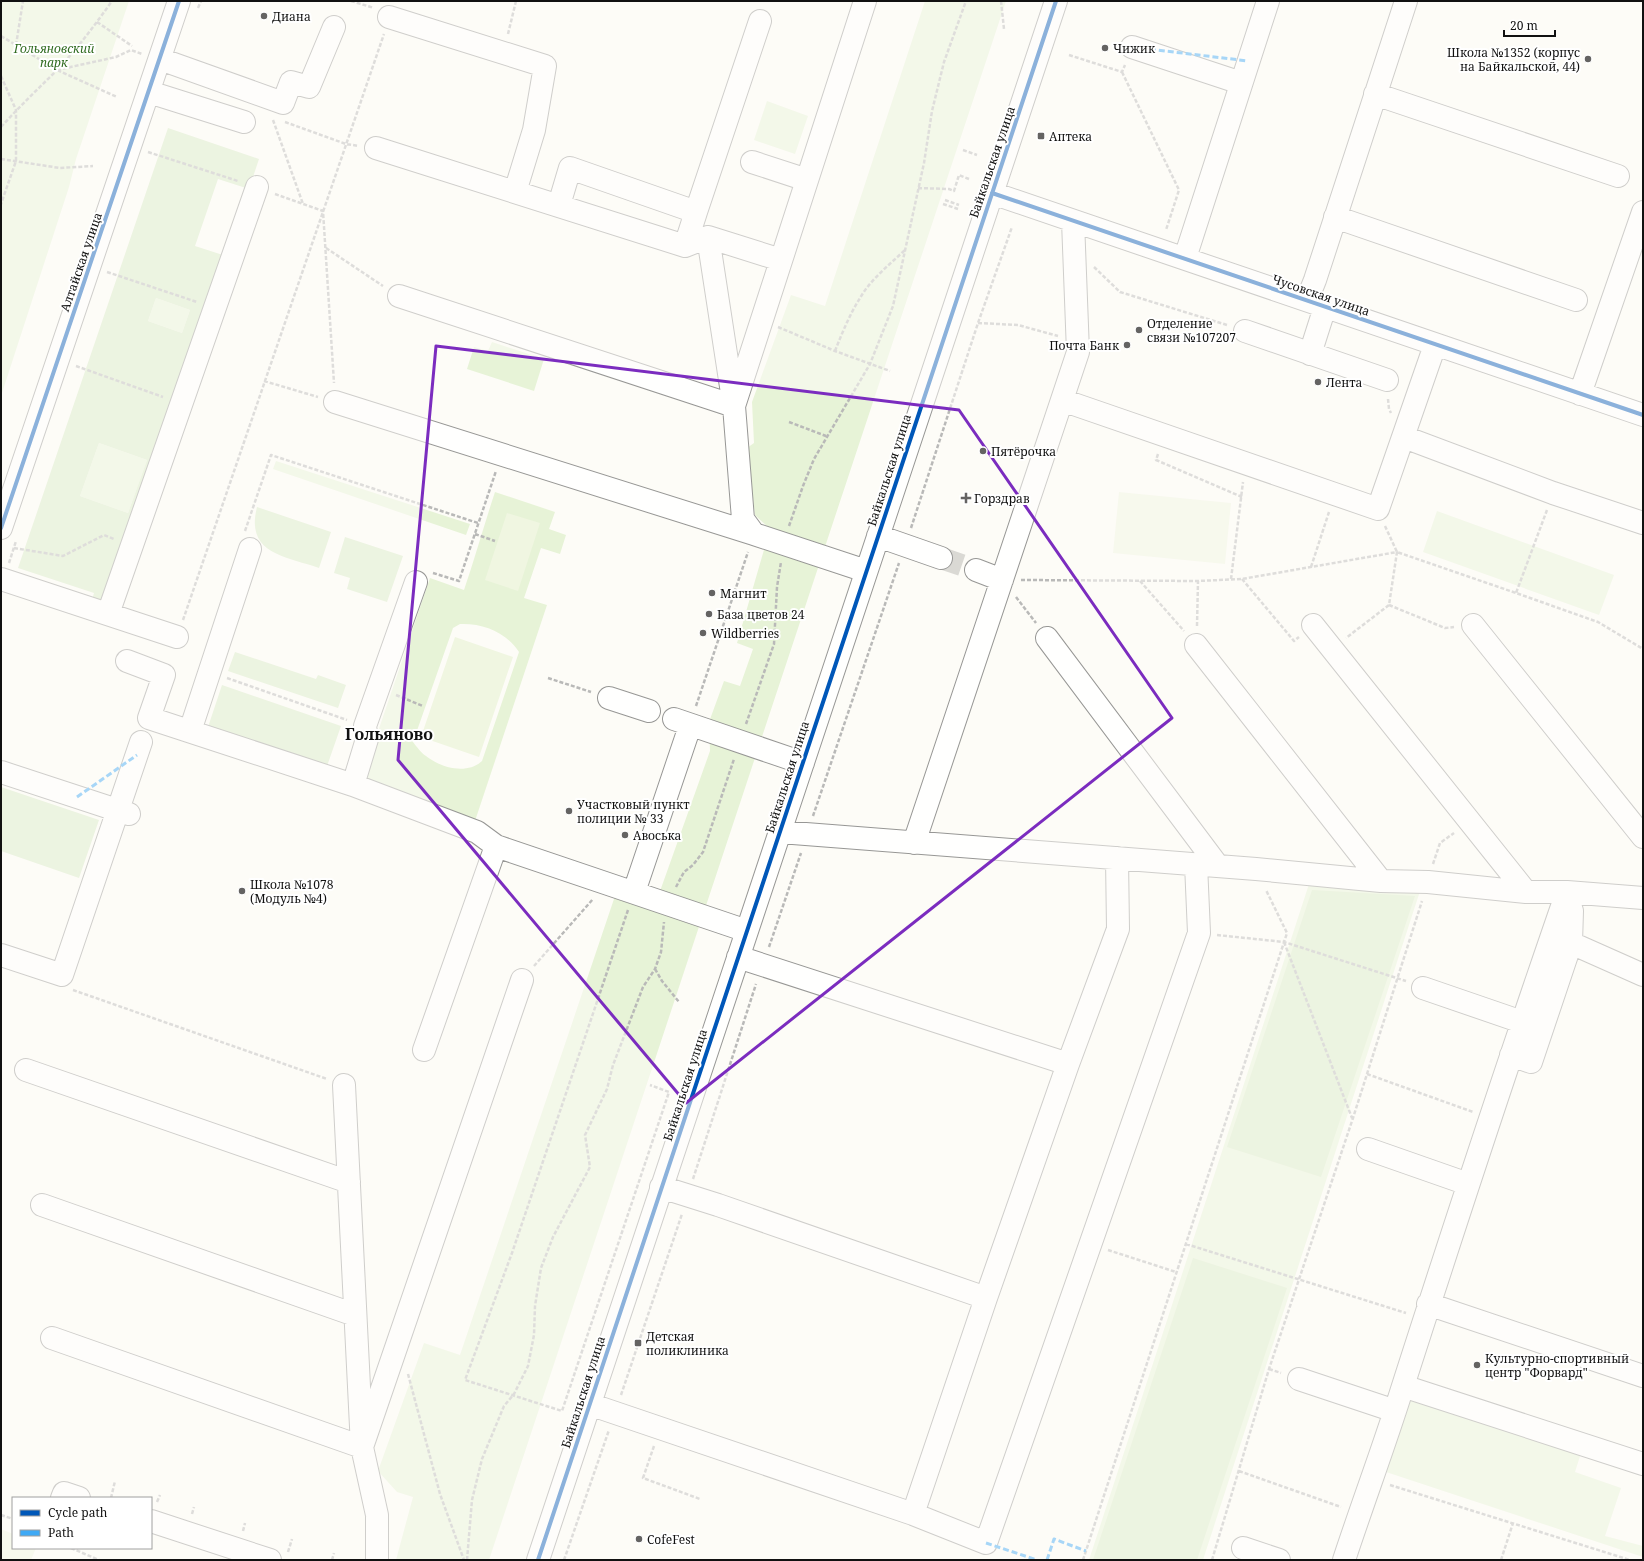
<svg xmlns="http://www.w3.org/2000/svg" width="1644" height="1561" viewBox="0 0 1644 1561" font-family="'Noto Serif',serif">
	<rect width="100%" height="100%" fill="#fdfcf7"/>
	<path fill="#e7f3d7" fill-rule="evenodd" d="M 1,1 L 129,1 L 76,159 L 69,187 L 1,396 Z
		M 925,1 L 1006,1 L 489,1560 L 396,1560 L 413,1497 L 397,1492 L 378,1471 L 424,1343 L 460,1355 L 615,896 L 654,908 L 710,751 L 709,722 L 724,681 L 740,686 L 753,649 L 737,643 L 770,529 L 755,515 L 747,448 L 754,443 L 752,402 L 791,295 L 825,306 Z
		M 767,101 L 808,116 L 795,154 L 754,140 Z
		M 156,298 L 190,310 L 182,333 L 148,321 Z
		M 492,342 L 544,359 L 534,391 L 467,369 L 474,347 L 488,351 Z
		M 99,443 L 147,460 L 128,513 L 80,496 Z
		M 276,461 L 470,524 L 466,535 L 273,469 Z
		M 495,492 L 555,512 L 549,529 L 566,535 L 560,554 L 541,548 L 524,598 L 547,605 L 474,824 L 369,787 L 364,773 L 430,578 L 464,590 C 475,558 484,525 495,492 ZM 460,624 C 483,623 506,632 519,652 L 482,761 C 467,775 441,768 426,756 C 421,753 417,747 413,742 L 453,628 Z
		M 1437,511 L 1614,575 L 1599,615 L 1423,552 Z
		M 1309,884 L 1421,888 L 1203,1560 L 1089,1560 Z
		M 1407,1399 L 1581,1453 L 1575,1472 L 1621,1488 L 1605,1536 L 1643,1546 L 1643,1557 L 1383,1471 Z"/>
	<path fill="#d8eac5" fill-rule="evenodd" d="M 168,128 L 259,159 L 249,189 L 218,179 L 195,246 L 226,256 L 106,609 L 91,604 L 94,593 L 18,568 ZM 156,298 L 190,310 L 182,333 L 148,321 ZM 99,443 L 147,460 L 128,513 L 80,496 Z
		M 257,507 L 331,532 L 319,568 C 285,556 245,554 257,507 Z
		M 345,537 L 403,556 L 387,602 L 347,589 L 350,578 L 334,573 Z
		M 235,652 L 316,679 L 318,675 L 346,685 L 338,708 L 228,671 Z
		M 222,685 L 341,726 L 326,769 L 207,730 Z
		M 1,787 L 99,820 L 79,878 L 1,851 Z
		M 1312,890 L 1415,896 L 1321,1177 L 1227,1147 Z
		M 1193,1258 L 1287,1288 L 1197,1560 L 1093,1560 Z"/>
	<path fill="#f0f6e1" d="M 1119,492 L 1231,503 L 1225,564 L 1113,553 Z
		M 507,513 L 540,523 L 518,591 L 485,580 Z
		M 455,637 L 513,657 L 479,757 L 421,737 Z
		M 1,1529 L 13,1534 L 13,1548 L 36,1548 L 31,1560 L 1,1560 Z"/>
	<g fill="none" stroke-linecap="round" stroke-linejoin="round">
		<path stroke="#dad9d4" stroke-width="22" stroke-dasharray="22 11" stroke-linecap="butt" d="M 941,558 L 976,570"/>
		<defs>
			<path id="minor" d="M 389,17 L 545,66 L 534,130 L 515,192
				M 1132,47 L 1241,83
				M 160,59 L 283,103 L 291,82 L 309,87 L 334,27
				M 149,92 L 244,122
				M 1375,94 L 1618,176
				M 376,148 L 685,246 L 708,237 L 734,406 L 743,519 L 754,534 L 866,571
				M 752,162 L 807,180
				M 992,193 L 1643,415
				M 559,205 L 570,168 L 696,212 L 685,246
				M 696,212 L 760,21
				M 1335,217 L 1576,300
				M 708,237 L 781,260
				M 1185,258 L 1268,1
				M 399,296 L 734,406 L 865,1
				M 1307,300 L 1315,280 L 1406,1
				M 1245,331 L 1387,380
				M 1310,354 L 1325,307
				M 1580,394 L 1643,212
				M 1062,400 L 1378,509 L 1435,345
				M 335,402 L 754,534
				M 1404,437 L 1553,493 L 1643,523
				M 1,528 L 179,1
				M 878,536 L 941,558
				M 976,570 L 1002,580
				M 1,579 L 177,637
				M 108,614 L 257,187
				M 1313,625 L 1526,892
				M 1473,625 L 1643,837
				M 1047,638 L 1218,866
				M 1196,645 L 1381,881
				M 127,661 L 164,675 L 149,718 L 353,785 L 477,832 L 496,846 L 747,931
				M 609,698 L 649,711
				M 674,719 L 803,763
				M 190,731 L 250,549
				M 1,772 L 129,814
				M 353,785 L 367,739 L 365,726 L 416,582
				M 780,832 L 1256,869 L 1381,881 L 1428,882 L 1526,892 L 1567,892 L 1643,898
				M 914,843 L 1078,352 L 1073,221
				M 634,892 L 690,726
				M 1568,898 L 1572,911 L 1571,943 L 1643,975
				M 1,955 L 62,975 L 141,742
				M 738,957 L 1068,1064
				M 1423,988 L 1522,1022
				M 424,1050 L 496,846
				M 1511,1055 L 1531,1062 L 1571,943
				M 26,1070 L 349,1182
				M 344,1085 L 362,1447 L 377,1515 L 377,1560
				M 1368,1149 L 1468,1184
				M 661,1187 L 718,1205 L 986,1298
				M 42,1205 L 355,1315
				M 1428,1304 L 1643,1376
				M 52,1338 L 362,1447 L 522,980
				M 1299,1379 L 1395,1411
				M 1403,1386 L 1643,1464
				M 589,1404 L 913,1514 L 986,1543 L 1199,933 L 1196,864
				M 62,1498 L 64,1493 L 79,1498
				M 913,1514 L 986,1298 L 1068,1064 L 1118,929 L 1117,858
				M 151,1521 L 270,1560
				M 1243,1548 L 1279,1560
				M 538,1560 L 1056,1
				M 1344,1560 C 1363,1502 1385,1444 1403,1386 C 1456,1221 1510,1056 1567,892"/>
		</defs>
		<use href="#minor" stroke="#979795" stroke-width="24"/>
		<path stroke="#b9b9b8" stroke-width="2.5" stroke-dasharray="4 2" stroke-linecap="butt" d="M 351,1 L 374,8
			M 1001,1 L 1004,29
			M 198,8 L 201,1
			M 97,22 L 132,46
			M 508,34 L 516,1
			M 1,36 L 57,70 L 117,97
			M 16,45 L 23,1
			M 1069,55 L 1122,72 L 1125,65
			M 57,70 L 116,57 L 131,50 L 142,54
			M 1122,72 L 1179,190 L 1166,230
			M 1,76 L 16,110 L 16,161 L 1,204
			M 273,120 L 303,204
			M 285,122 L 346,144 L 359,146
			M 1,127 C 19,107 38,89 57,70 C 77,49 95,25 112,1
			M 963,150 L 977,155
			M 148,152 L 238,181
			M 1,159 L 60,168 L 93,166
			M 918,188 L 949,189 L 954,191 L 959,175 L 969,179
			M 275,194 L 323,211 L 334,383
			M 945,200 L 959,205
			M 943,204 L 958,209
			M 326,248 L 383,286
			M 1094,267 L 1120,292 L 1227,325
			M 107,272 L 197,302
			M 978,323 L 1018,325 L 1058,336
			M 778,327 L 835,351 L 890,371
			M 835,351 C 842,333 850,314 860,298 C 871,279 889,265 905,250
			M 76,366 L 163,397
			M 264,381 L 318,397
			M 1388,399 L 1389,409 L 1391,413
			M 789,422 L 826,436
			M 1158,454 L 1156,460 L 1242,497
			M 1547,510 L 1516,593 L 1598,622 L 1643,649
			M 789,526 L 803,486 L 814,459 L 870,364 L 893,306 L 924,163 L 932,111 L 944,62 L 966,1
			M 1385,526 L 1397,552 L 1516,593
			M 911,528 L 978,323 L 1012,227
			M 245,531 L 271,455 L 478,523
			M 475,534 L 495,541
			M 14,548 L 63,556 L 104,535 L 114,539
			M 9,563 L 16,541
			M 1311,567 L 1329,512
			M 433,573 L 459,581 L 496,471
			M 1231,579 L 1243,482
			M 1242,579 L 1294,641 L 1299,637
			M 1021,580 L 1198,581 L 1242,579 L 1397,552 L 1389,605 L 1346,638
			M 1140,581 L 1184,631
			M 1016,597 L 1036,623
			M 1389,605 L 1445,628 L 1454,627
			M 183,620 L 384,34
			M 1197,626 L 1198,581
			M 227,678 L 347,720
			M 548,678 L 591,692
			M 396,695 L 423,706
			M 696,706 L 748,552
			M 746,724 L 774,644 L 777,587 L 781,562
			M 813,816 L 899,563
			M 1433,864 L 1440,843 L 1454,833
			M 676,887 L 684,872 L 693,865 L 703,852 L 734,759
			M 628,910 L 512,1253 L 465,1380 L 562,1411 L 669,1092 L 650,1085
			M 1217,935 L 1284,942 L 1406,981
			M 1284,942 L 1352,1118
			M 769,947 L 801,853
			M 534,966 L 593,899
			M 655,969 L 662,981 L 679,1002
			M 73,990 L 327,1079
			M 1367,1074 L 1473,1112
			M 693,1179 L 756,984
			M 1186,1244 L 1406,1313
			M 1108,1250 L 1176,1272
			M 1269,1369 L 1281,1373
			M 408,1374 L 440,1494 L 464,1560
			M 621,1395 L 682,1214
			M 654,1446 L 643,1478 L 700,1499
			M 1239,1471 L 1341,1507
			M 1390,1485 L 1630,1560
			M 111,1498 L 115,1481
			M 157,1502 L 160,1495
			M 192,1514 L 194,1507
			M 1,1515 L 13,1519
			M 243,1531 L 245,1523
			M 71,1548 L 99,1560
			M 288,1552 L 292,1539
			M 332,1560 L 334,1553
			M 467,1560 L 472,1500 L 482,1459 L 504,1406 L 514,1394 L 528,1366 L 534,1335 L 535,1306 L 541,1268 L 553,1237 L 590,1167 L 585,1135 L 607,1089 L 613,1065 L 643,987 L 655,969 L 661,952 L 664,922
			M 564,1560 L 609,1430
			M 1083,1560 L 1287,933 L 1266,890
			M 1212,1560 L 1269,1369 L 1353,1118 L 1422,901
			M 1501,1560 L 1513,1523"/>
		<use href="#minor" stroke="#fffffe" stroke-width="22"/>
		<path stroke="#3fa9f5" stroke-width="3" stroke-dasharray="6 3" stroke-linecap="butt" d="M 1132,47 L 1248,61
			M 77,797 L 137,755
			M 986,1543 L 1037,1560
			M 1047,1560 L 1054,1539 L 1086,1551"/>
		<defs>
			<path id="cycleway" d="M 992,193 L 1643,415
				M 1,528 L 179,1
				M 538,1560 L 1056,1"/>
		</defs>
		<use href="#cycleway" stroke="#fff" stroke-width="6"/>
		<use href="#cycleway" stroke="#0057b8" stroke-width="4"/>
	</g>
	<path d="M0 0H1644V1561H0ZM 436,346 L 959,410 L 1172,718 L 686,1103 L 398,760 Z" fill="#fdfcf7" fill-opacity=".55" fill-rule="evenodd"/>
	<path fill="none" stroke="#7b2cbf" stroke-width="3" stroke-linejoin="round" d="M 436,346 L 959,410 L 1172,718 L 686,1103 L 398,760 Z"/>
	<g fill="#646362" stroke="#fff" stroke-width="1.5">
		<circle cx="264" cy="16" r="4"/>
		<circle cx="1105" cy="48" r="4"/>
		<circle cx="1588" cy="59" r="4"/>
		<rect x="1037" y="132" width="8" height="8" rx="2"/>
		<circle cx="1139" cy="330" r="4"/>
		<circle cx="1127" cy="345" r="4"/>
		<circle cx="1318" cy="382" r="4"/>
		<circle cx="983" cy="451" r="4"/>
		<path d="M964 492h4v4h4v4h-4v4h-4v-4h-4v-4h4z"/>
		<circle cx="712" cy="593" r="4"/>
		<circle cx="709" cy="614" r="4"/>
		<circle cx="703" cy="633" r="4"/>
		<circle cx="569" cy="811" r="4"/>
		<circle cx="625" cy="835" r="4"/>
		<circle cx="242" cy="891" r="4"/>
		<rect x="634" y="1339" width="8" height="8" rx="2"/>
		<circle cx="1477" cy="1365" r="4"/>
		<circle cx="639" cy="1539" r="4"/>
	</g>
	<g text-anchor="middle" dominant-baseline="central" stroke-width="4" stroke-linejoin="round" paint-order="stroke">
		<g font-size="12" fill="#111" stroke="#fff" text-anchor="start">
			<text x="272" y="16">Диана</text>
			<text x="1113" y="48">Чижик</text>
			<text x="1580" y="52" text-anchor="end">Школа №1352 (корпус<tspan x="1580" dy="14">на Байкальской, 44)</tspan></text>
			<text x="1049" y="136">Аптека</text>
			<text x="1147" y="323">Отделение<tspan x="1147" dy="14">связи №107207</tspan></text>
			<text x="1119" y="345" text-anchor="end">Почта Банк</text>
			<text x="1326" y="382">Лента</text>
			<text x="991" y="451">Пятёрочка</text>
			<text x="974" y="498">Горздрав</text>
			<text x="720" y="593">Магнит</text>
			<text x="717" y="614">База цветов 24</text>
			<text x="711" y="633">Wildberries</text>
			<text x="577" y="804">Участковый пункт<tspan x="577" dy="14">полиции № 33</tspan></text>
			<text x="633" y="835">Авоська</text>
			<text x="250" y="884">Школа №1078<tspan x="250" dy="14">(Модуль №4)</tspan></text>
			<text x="646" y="1336">Детская<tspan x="646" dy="14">поликлиника</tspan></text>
			<text x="1485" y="1358">Культурно-спортивный<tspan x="1485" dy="14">центр "Форвард"</tspan></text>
			<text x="647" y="1539">CofeFest</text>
		</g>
		<g font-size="12" font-style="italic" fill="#2f6b1f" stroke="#fff">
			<text x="54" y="48">Гольяновcкий<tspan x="54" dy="14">парк</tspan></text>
		</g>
		<g font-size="12" fill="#111" stroke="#fff">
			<text transform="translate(992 162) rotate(-71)">Байкальская улица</text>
			<text transform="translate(81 262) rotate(-71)">Алтайская улица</text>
			<text transform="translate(1321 295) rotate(19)">Чусовская улица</text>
			<text transform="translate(889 470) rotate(-72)">Байкальская улица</text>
			<text transform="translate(787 777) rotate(-72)">Байкальская улица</text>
			<text transform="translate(685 1085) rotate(-72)">Байкальская улица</text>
			<text transform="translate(583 1392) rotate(-72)">Байкальская улица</text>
		</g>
		<g font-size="16" font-weight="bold" fill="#111" stroke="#fff">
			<text x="389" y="734">Гольяново</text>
		</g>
	</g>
	<rect width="1644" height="1561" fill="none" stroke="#111111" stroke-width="4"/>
	<rect x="12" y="1497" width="140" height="52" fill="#ffffff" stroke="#a0a0a0"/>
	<rect x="20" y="1510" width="20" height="6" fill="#0057b8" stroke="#a0a0a0"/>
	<text x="48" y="1517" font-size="12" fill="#111111">Cycle path</text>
	<rect x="20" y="1530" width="20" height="6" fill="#3fa9f5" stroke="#a0a0a0"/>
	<text x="48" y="1537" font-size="12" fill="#111111">Path</text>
	<path d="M1504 30v6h51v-6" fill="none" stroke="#111111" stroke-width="2"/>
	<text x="1510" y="30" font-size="12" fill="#111111" stroke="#ffffff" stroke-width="3" paint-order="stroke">20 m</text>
</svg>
